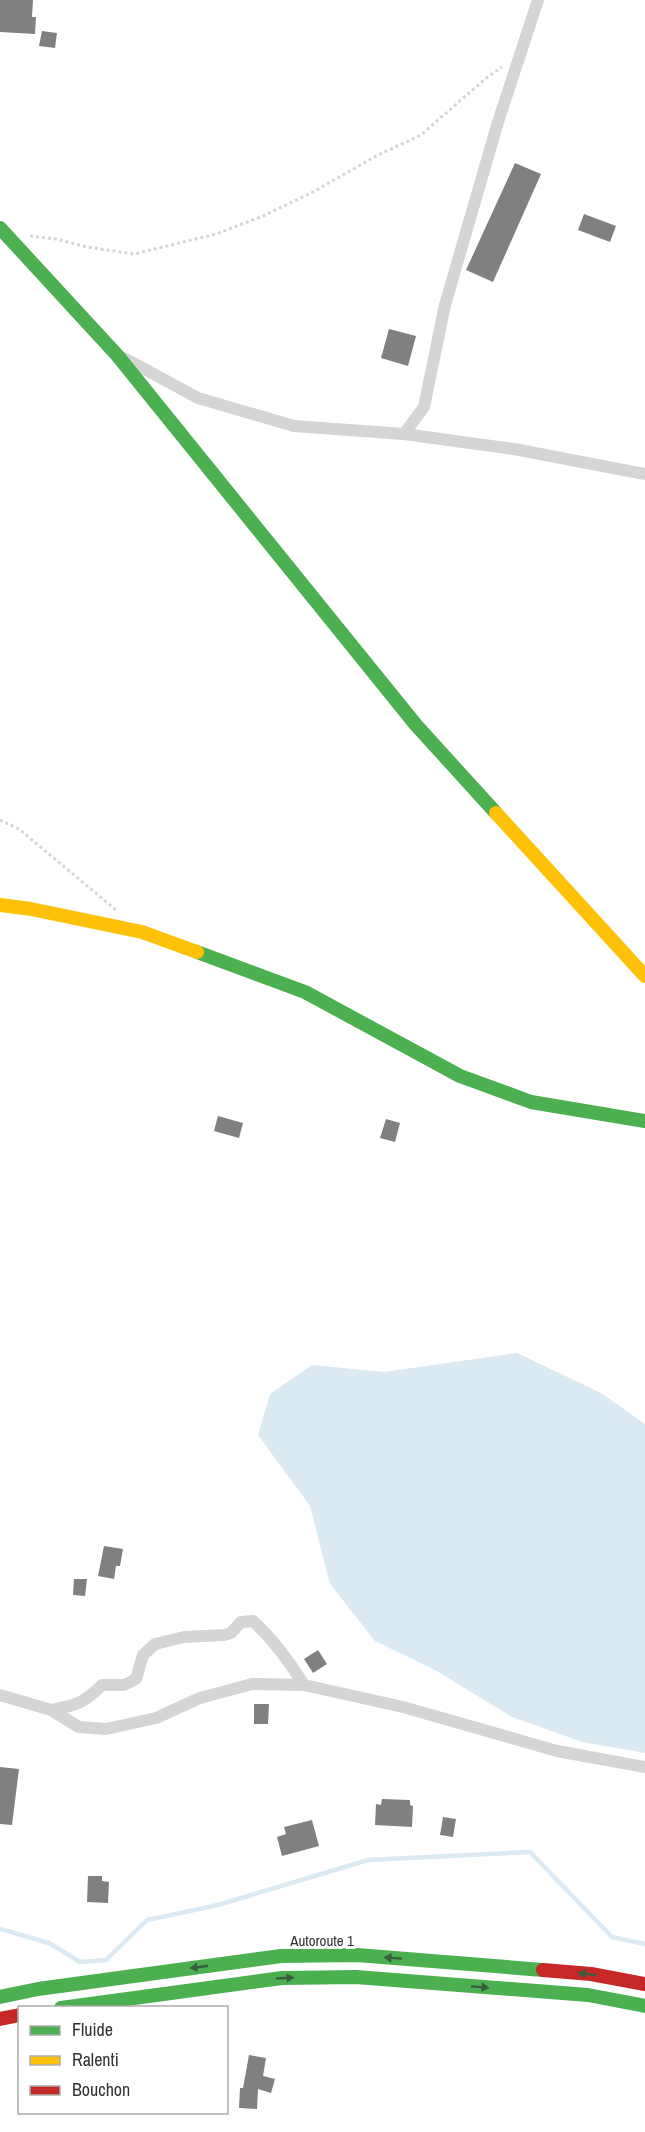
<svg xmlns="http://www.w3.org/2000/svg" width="645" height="2132" viewBox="0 0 645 2132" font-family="'Archivo Narrow',sans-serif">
	<rect width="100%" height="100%" fill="#fff"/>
	<path fill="#dbe9f2" d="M 517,1353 L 601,1393 L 645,1424 L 645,1753 L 582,1742 L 512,1717 L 435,1670 L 375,1641 L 330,1584 L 310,1506 L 258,1435 L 270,1394 L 312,1365 L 384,1372 Z"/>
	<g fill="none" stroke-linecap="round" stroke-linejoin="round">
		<path stroke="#dbe9f2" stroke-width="4.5" d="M 0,1929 L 49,1943 L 80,1962 L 106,1960 L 147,1920 L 218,1905 L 368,1860 L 530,1852 L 612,1937 L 645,1944"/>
	</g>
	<path fill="#808080" d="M 0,0 L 33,0 L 32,17 L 36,17 L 35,34 L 0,32 Z
		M 42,31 L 57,33 L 55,48 L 39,46 Z
		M 515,163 L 541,174 L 493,282 L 466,270 Z
		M 584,214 L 616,226 L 610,242 L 578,230 Z
		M 389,329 L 416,336 L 408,366 L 381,358 Z
		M 218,1116 L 243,1123 L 239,1138 L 214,1131 Z
		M 386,1119 L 400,1123 L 395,1142 L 380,1138 Z
		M 104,1546 L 123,1549 L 120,1566 L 116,1566 L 114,1579 L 98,1576 Z
		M 74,1579 L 87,1579 L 85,1596 L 73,1595 Z
		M 318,1650 L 327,1664 L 313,1673 L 304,1659 Z
		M 254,1704 L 269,1704 L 268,1724 L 254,1724 Z
		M 0,1767 L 19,1769 L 12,1825 L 0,1824 Z
		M 382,1799 L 410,1800 L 410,1805 L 413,1806 L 412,1827 L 375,1825 L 376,1804 L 381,1805 Z
		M 443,1817 L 456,1819 L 453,1837 L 440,1835 Z
		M 312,1820 L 319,1846 L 282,1856 L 277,1837 L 286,1834 L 284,1827 Z
		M 88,1876 L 102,1876 L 102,1881 L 109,1882 L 108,1903 L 87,1902 Z
		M 249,2055 L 266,2058 L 263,2076 L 275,2079 L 271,2093 L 258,2089 L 257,2109 L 239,2108 L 240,2088 L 243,2088 Z"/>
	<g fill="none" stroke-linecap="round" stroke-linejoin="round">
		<path stroke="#d5d5d5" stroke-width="3" stroke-dasharray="3 3" stroke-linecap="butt" d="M 30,236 L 56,239 L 87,247 L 134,254 L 216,234 L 263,216 L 313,192 L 378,155 L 421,135 L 485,79 L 502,67
			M 0,820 L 19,829 L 116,910"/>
		<path stroke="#d5d5d5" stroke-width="12" d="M 124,358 L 198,398 L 294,426 L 404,434 L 514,449 L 645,474
			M 404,434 L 424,407 L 445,305 L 498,122 L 538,0
			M 0,1695 L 51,1710 L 79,1727 L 106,1729 L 156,1718 L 200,1698 L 252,1684 L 304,1685 L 403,1707 L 557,1751 L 645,1767
			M 51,1710 C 76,1705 83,1704 102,1685 L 124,1685 L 136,1679 L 143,1655 L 155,1644 L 184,1637 L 224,1635 L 231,1633 L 241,1622 L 253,1621 C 274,1640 289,1661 304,1685"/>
		<path stroke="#4caf50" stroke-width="14" d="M 0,228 L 117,355 L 416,725 L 496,813
			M 197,952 L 305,992 L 460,1076 L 531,1102 L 645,1121
			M 0,1997 L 38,1989 L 281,1956 L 357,1955 L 543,1970
			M 61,2008 L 282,1978 L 356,1977 L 588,1995 L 645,2006"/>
		<path stroke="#ffc107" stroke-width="14" d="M 496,813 L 645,976
			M 0,905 L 31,909 L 142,932 L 197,952"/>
		<path stroke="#c62828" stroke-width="14" d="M 543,1970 L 591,1974 L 645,1984
			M 0,2019 L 20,2015"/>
	</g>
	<defs><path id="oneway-solid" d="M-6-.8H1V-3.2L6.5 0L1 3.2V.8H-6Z" transform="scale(1.5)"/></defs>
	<g fill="#3a5d3c">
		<use href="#oneway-solid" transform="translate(393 1958) rotate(-176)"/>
		<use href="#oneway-solid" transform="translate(199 1967) rotate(172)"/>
		<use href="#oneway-solid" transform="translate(587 1974) rotate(-173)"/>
		<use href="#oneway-solid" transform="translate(285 1978) rotate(-3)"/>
		<use href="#oneway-solid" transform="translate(480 1987) rotate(4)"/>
	</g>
	<g text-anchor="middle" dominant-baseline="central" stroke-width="6" stroke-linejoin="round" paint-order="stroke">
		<g font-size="15" fill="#313131" stroke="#fff">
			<text x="322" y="1940">Autoroute 1</text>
		</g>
	</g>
	<rect x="18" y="2006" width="210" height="108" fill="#ffffff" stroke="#adadad" stroke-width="1.5"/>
	<rect x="30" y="2026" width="30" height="9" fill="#4caf50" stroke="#adadad" stroke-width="1.5"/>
	<text x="72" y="2036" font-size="18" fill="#313131">Fluide</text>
	<rect x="30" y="2056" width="30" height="9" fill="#ffc107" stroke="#adadad" stroke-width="1.5"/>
	<text x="72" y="2066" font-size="18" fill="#313131">Ralenti</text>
	<rect x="30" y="2086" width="30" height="9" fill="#c62828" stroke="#adadad" stroke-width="1.5"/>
	<text x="72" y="2096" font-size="18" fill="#313131">Bouchon</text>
</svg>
